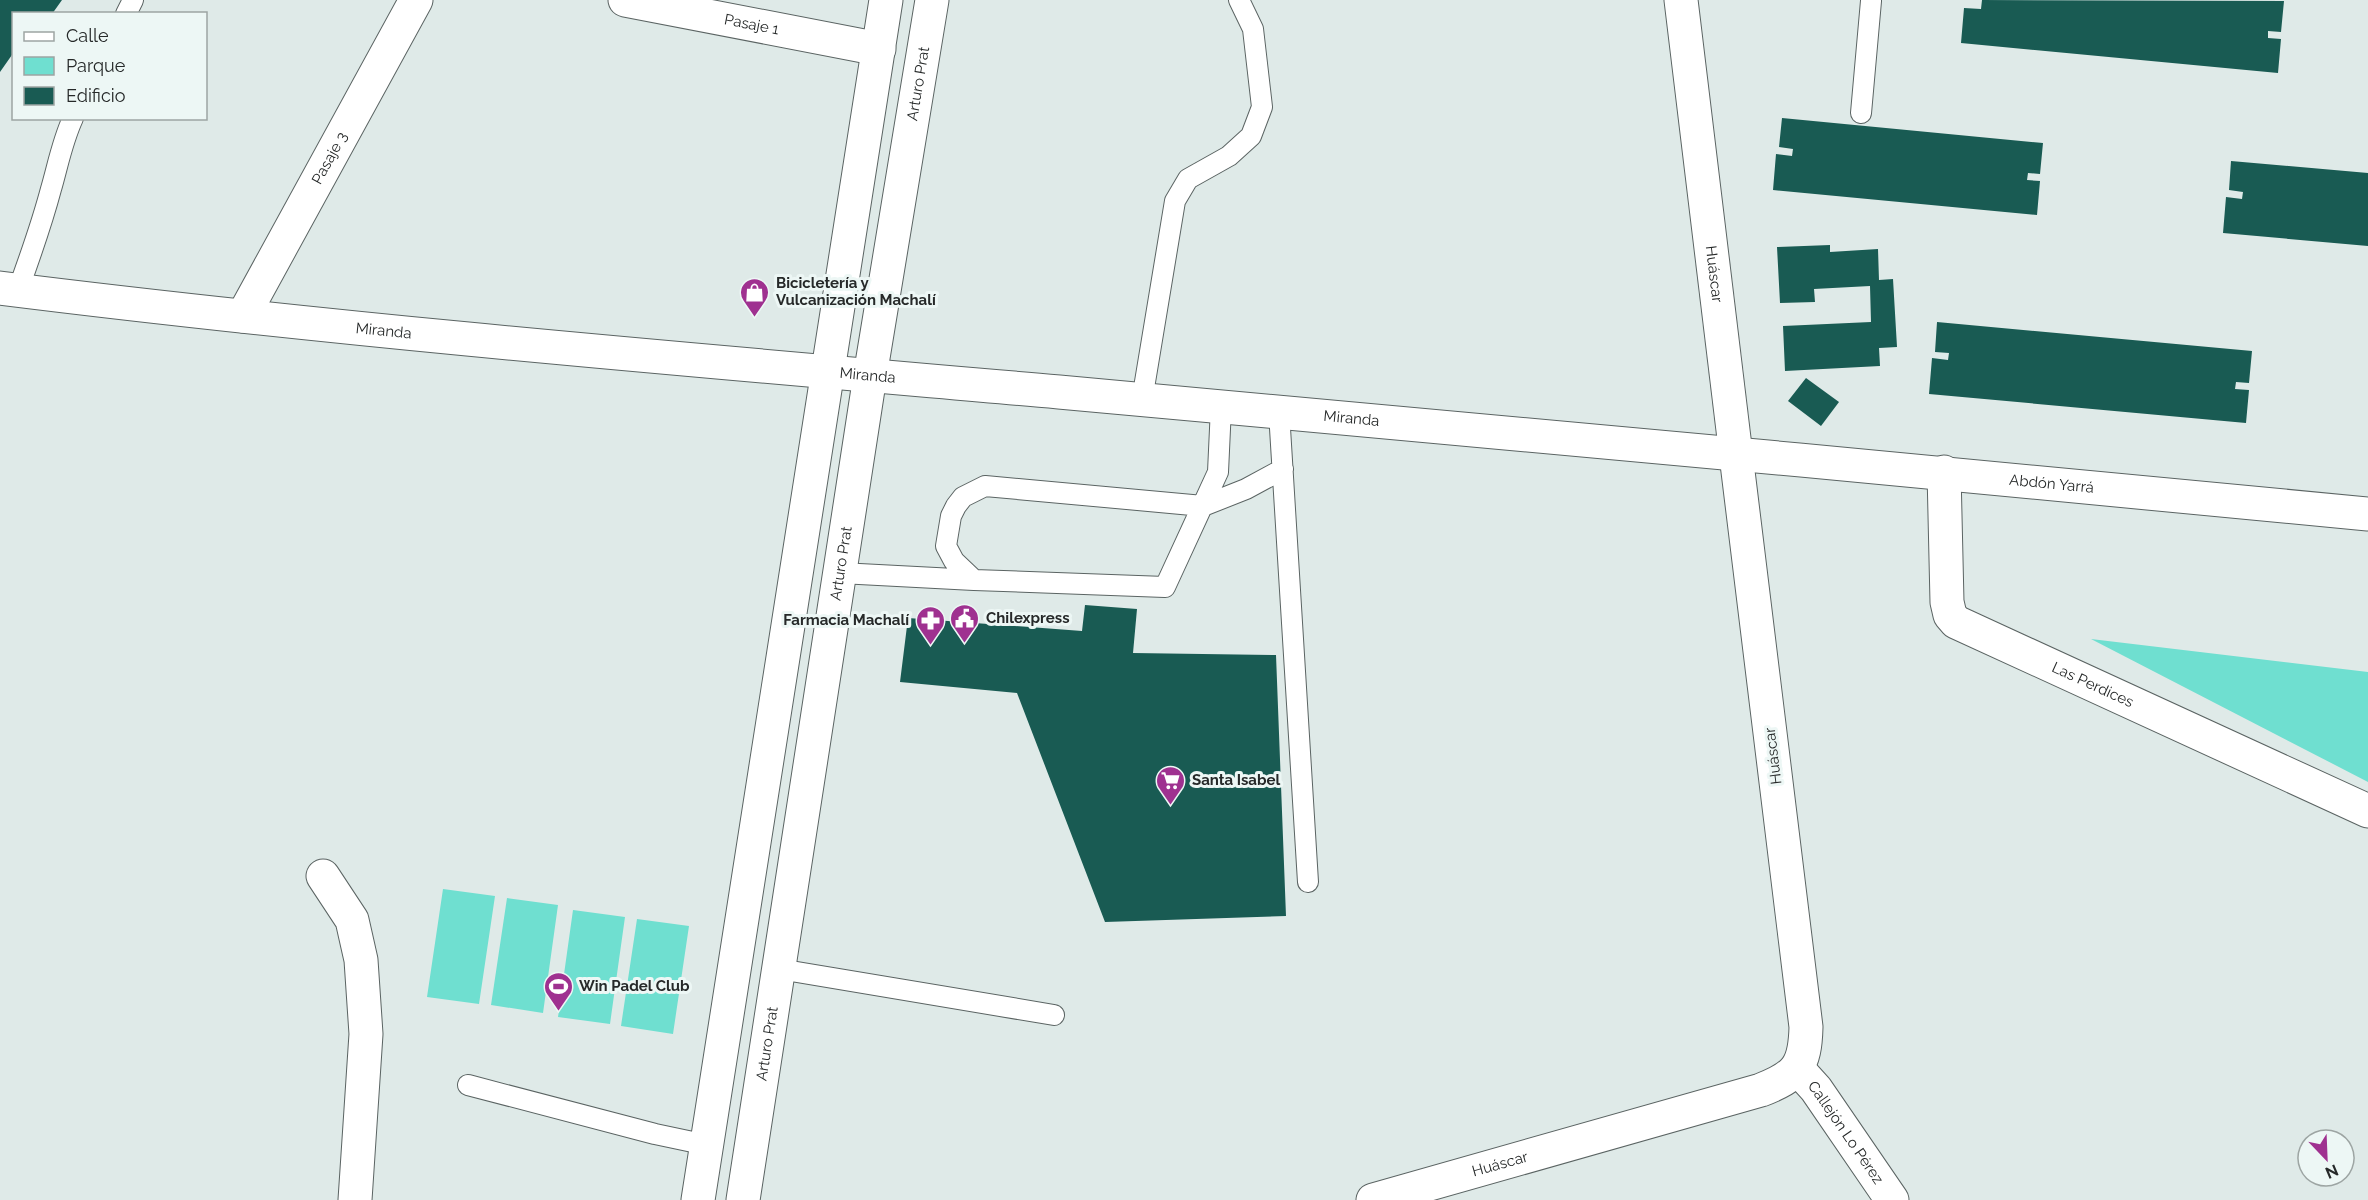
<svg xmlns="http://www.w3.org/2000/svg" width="2368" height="1200" viewBox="0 0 2368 1200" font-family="Raleway,sans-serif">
	<rect width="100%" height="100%" fill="#dfeae8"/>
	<path fill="#6fdfd0" d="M 2091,639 L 2368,672 L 2368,782 Z
		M 443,889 L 495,896 L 479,1004 L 427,997 Z
		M 507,898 L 558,905 L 543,1013 L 491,1005 Z
		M 573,910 L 625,917 L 610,1024 L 558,1017 Z
		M 637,919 L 689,926 L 673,1034 L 621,1026 Z"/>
	<path fill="#195b53" d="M 0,0 L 62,0 L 52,14 L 14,14 L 14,52 L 0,72 Z
		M 1982,0 L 2284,1 L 2281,32 L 2268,31 L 2268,38 L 2281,39 L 2278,73 L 1961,43 L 1964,8 L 1981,9 Z
		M 1782,118 L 2043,143 L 2040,174 L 2028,173 L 2027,180 L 2040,181 L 2037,215 L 1773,190 L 1776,154 L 1792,156 L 1793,149 L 1779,147 Z
		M 2231,161 L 2368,173 L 2368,246 L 2223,233 L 2226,197 L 2242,199 L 2243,192 L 2229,190 Z
		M 1830,245 L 1830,252 L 1878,249 L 1879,280 L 1893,279 L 1897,347 L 1879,348 L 1880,366 L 1785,371 L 1783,326 L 1871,322 L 1870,286 L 1814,289 L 1815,302 L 1780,303 L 1777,247 Z
		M 1937,322 L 2252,351 L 2249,383 L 2236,382 L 2235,389 L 2249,390 L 2246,423 L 1929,394 L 1932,358 L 1948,360 L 1949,353 L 1935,352 Z
		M 1806,378 L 1839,402 L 1821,426 L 1788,401 Z
		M 1085,605 L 1137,609 L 1133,653 L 1276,655 L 1286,916 L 1105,922 L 1017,693 L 900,682 L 908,618 L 1082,631 Z"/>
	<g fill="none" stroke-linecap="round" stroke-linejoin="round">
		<defs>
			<path id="service" d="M 126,14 L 133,0
				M 1861,113 L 1871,1
				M 18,290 C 30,257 42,223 51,189 C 58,165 62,142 73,118
				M 1142,400 L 1175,201 L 1188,179 L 1229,156 L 1251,136 L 1262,107 L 1253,29 L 1239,0
				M 1221,407 L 1218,472 L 1165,587 L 974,580 L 954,561 L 946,546 L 951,516 L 956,506 L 963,497 L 985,486 L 1203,506 L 1246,489 L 1283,469
				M 1279,412 L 1308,882
				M 840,573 L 974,580
				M 779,969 L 1054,1015
				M 468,1085 L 655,1134 L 707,1145"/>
			<g id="minor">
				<path id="s1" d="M 625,0 L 879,49"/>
				<path id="s2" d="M 243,316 L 416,0"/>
				<path id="s3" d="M 1944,472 L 1947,602 L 1950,615 L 1956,622 L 2368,811"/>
				<path d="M 323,876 L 352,920 L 361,960 L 366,1034 L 355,1200"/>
				<path id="s4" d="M 1797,1068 L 1816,1089 L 1892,1200"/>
				<path id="s5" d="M 1373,1200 L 1761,1090 C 1797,1076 1805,1066 1806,1027 L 1736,455"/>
			</g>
			<g id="tertiary">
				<path id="s6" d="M 1681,0 L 1736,455"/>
			</g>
			<g id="secondary">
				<path d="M 698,1200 L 886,0"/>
				<path id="s7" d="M 743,1200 L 870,376 L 932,0"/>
			</g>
			<g id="primary">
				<path id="s8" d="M 0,288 C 352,332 706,361 1059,392 C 1495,431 1932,472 2368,514"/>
			</g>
		</defs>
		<use href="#service" stroke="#5b6463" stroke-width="22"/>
		<use href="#minor" stroke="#5b6463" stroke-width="35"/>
		<use href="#tertiary" stroke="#5b6463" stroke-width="35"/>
		<use href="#secondary" stroke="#5b6463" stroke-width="35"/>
		<use href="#primary" stroke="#5b6463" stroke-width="35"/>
		<use href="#service" stroke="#fff" stroke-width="20"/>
		<use href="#minor" stroke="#fff" stroke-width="33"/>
		<use href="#tertiary" stroke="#fff" stroke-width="33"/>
		<use href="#secondary" stroke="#fff" stroke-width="33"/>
		<use href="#primary" stroke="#fff" stroke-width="33"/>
	</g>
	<defs>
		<symbol id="shop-pin" viewBox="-11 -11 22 30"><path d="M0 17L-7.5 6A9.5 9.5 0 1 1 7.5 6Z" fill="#9f3190" stroke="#edf7f5"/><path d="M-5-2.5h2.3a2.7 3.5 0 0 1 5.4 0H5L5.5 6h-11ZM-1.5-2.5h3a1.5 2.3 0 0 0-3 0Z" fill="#fff"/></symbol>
		<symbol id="civic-pin" viewBox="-11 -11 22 30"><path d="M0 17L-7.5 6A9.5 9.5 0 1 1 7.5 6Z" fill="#9f3190" stroke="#edf7f5"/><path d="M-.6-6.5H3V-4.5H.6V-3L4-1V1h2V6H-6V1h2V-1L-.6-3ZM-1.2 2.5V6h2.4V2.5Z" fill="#fff"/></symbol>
		<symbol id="pharmacy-pin" viewBox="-11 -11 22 30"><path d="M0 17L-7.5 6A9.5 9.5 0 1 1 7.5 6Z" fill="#9f3190" stroke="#edf7f5"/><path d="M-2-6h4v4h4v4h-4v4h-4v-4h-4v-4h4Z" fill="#fff"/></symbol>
		<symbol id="supermarket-pin" viewBox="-11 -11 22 30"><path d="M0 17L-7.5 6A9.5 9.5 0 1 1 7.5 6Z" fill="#9f3190" stroke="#edf7f5"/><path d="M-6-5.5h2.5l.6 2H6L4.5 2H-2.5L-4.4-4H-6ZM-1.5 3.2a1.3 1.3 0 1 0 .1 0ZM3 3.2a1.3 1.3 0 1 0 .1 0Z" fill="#fff"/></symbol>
		<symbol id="stadium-pin" viewBox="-11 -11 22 30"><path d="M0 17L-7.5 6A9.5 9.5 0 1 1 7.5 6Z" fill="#9f3190" stroke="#edf7f5"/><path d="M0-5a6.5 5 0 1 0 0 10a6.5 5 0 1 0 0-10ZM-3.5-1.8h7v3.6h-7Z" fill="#fff"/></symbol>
	</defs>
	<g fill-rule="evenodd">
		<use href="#shop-pin" x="738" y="276" width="33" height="45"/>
		<use href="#civic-pin" x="948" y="602" width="33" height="45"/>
		<use href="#pharmacy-pin" x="914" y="604" width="33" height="45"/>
		<use href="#supermarket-pin" x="1154" y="764" width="33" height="45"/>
		<use href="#stadium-pin" x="542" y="970" width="33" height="45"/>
	</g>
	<g text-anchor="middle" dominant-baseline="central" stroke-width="6" stroke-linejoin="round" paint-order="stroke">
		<g font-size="15" fill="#262929" stroke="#edf7f5">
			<text stroke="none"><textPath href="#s1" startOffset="129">Pasaje 1</textPath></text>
			<text stroke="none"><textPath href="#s7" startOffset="1130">Arturo Prat</textPath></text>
			<text stroke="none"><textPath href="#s2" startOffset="180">Pasaje 3</textPath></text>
			<text stroke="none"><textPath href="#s6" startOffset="276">Huáscar</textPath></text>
			<text stroke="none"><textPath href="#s8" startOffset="386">Miranda</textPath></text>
			<text stroke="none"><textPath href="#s8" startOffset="872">Miranda</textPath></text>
			<text stroke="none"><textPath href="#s8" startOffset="1358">Miranda</textPath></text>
			<text stroke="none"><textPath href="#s8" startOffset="2061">Abdón Yarrá</textPath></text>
			<text stroke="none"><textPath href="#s7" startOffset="644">Arturo Prat</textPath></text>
			<text stroke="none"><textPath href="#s3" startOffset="303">Las Perdices</textPath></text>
			<text transform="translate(1773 756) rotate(-97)">Huáscar</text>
			<text stroke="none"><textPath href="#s7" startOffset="158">Arturo Prat</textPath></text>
			<text stroke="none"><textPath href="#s4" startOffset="81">Callejón Lo Pérez</textPath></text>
			<text stroke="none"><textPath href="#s5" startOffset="132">Huáscar</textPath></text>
		</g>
		<g font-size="15" font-weight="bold" fill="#262929" stroke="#edf7f5" text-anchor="start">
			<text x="776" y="283">Bicicletería y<tspan x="776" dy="17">Vulcanización Machalí</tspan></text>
			<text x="986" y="618">Chilexpress</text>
			<text x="909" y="620" text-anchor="end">Farmacia Machalí</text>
			<text x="1192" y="780">Santa Isabel</text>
			<text x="579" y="986">Win Padel Club</text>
		</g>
	</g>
	<rect x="12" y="12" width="195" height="108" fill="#edf7f5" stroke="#9da5a3" stroke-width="1.5"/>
	<rect x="24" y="32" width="30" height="9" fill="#ffffff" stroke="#9da5a3" stroke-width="1.5"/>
	<text x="66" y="42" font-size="18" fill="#262929">Calle</text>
	<rect x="24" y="57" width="30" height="18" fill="#6fdfd0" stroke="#9da5a3" stroke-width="1.5"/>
	<text x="66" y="72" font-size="18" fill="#262929">Parque</text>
	<rect x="24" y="87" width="30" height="18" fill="#195b53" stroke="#9da5a3" stroke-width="1.5"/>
	<text x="66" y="102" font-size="18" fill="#262929">Edificio</text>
	<g transform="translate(2326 1158) rotate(157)"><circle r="28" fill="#edf7f5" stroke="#9da5a3" stroke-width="1.5"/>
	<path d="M0-4.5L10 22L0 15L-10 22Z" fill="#9f3190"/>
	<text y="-9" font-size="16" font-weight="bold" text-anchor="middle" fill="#262929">N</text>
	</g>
</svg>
